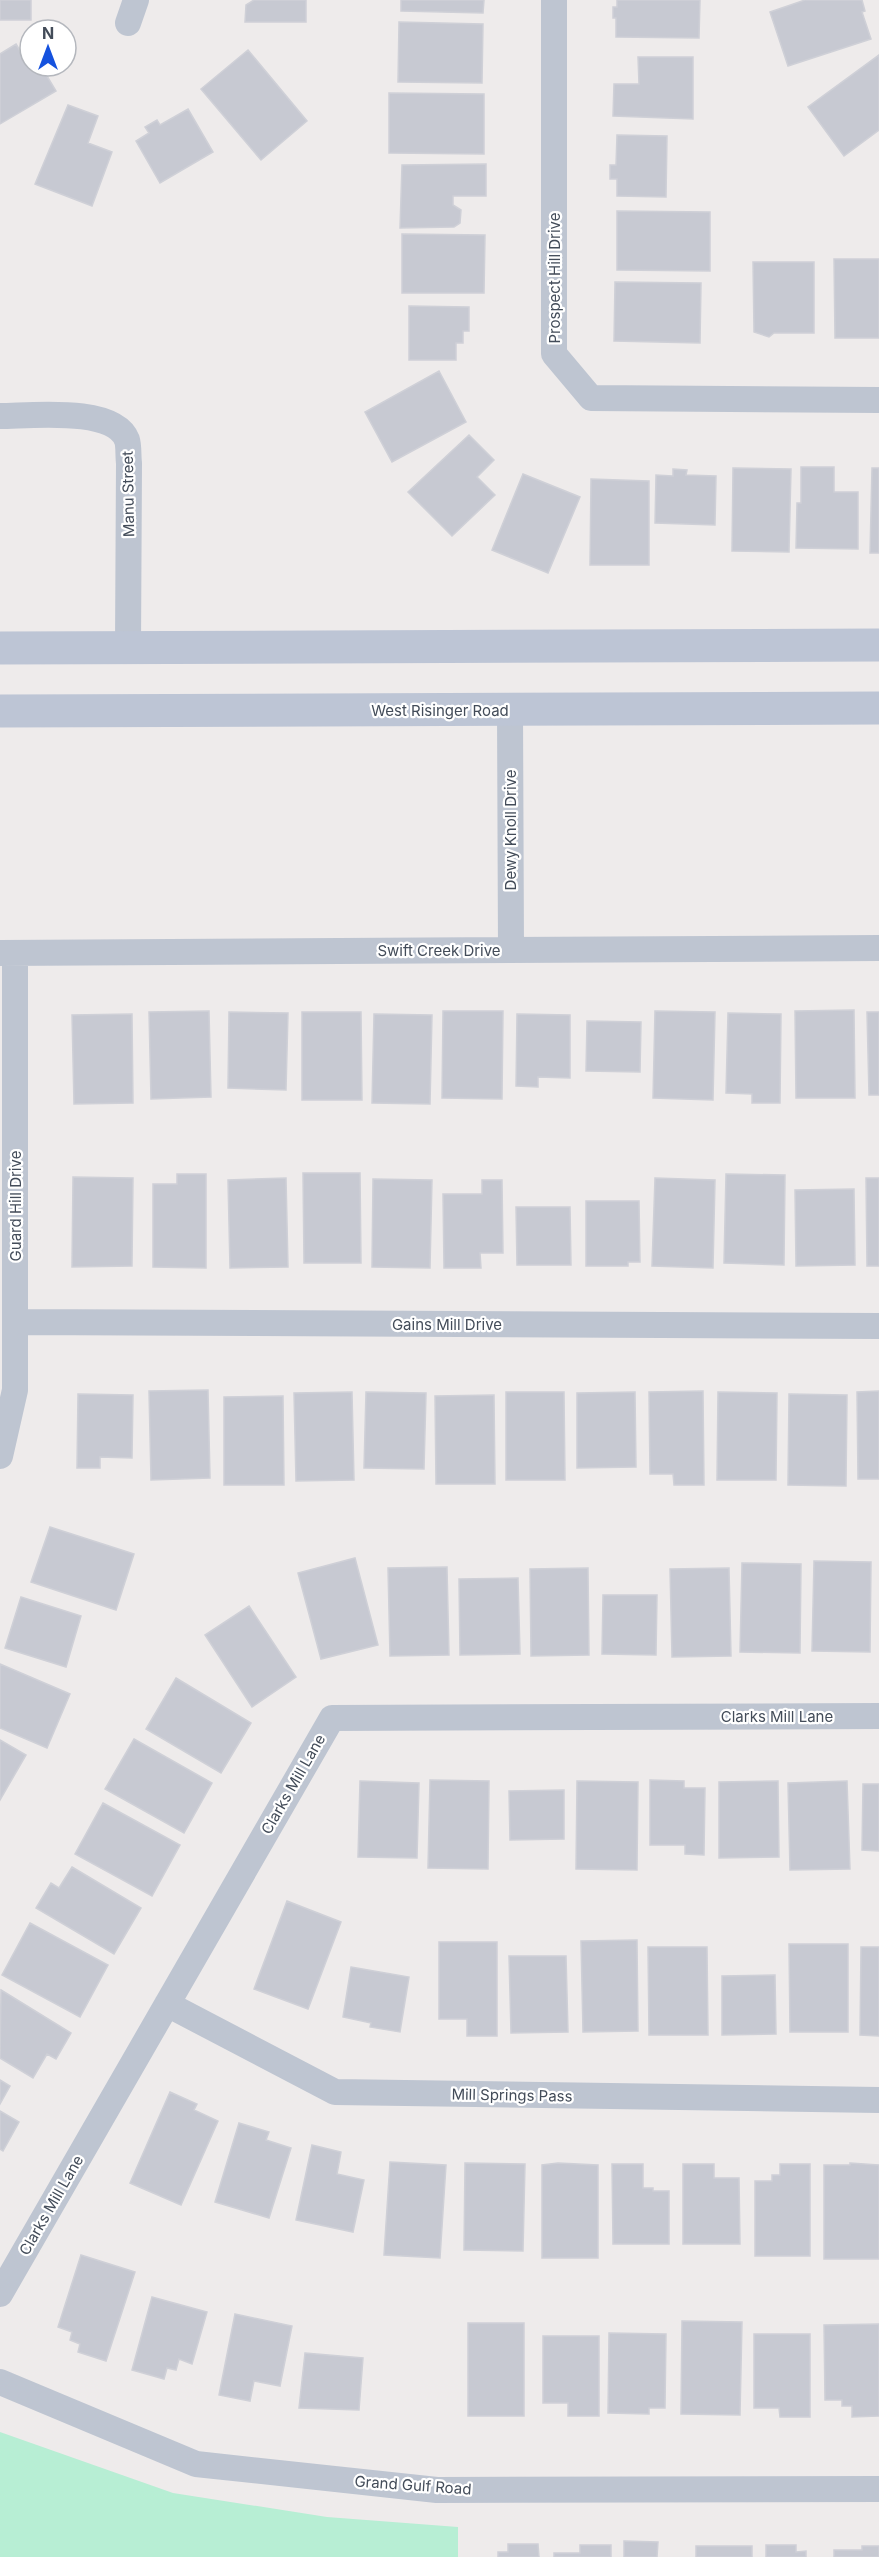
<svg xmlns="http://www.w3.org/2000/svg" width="879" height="2557" viewBox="0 0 879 2557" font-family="Inter,sans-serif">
	<rect width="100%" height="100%" fill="#eeebeb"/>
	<path fill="#b7eed4" d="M 0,2432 L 173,2493 L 327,2517 L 458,2527 L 458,2557 L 0,2557 Z"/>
	<path fill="#c7c9d2" stroke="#cfd0d7" stroke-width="1.5" d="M 0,0 L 31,0 L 31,20 L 0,20 Z
		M 306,0 L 306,22 L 245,22 L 246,5 L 254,0 Z
		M 401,0 L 484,0 L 483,13 L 401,11 Z
		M 617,0 L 700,0 L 699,38 L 616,37 L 616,18 L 613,18 L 613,7 L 617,7 Z
		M 805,0 L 862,0 L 865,11 L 862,12 L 871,39 L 788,66 L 770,12 Z
		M 399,22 L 483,24 L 482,83 L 398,82 Z
		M 16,44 L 31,69 L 41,66 L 56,91 L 0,124 L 0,54 Z
		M 248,50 L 307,121 L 261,160 L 201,89 Z
		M 879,55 L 879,130 L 844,156 L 808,107 Z
		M 638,57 L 693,57 L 693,119 L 613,116 L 614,84 L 639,84 Z
		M 389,93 L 484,94 L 484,154 L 389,153 Z
		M 68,105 L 98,116 L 88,143 L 112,152 L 92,206 L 35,184 Z
		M 188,109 L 213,152 L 160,183 L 136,141 L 149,133 L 145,127 L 157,120 L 160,125 Z
		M 617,135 L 667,136 L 666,197 L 617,196 L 617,179 L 610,179 L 610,165 L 616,165 Z
		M 486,164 L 486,196 L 453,196 L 453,205 L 461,210 L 460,223 L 454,227 L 400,228 L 402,165 Z
		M 617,211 L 710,212 L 710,271 L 617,270 Z
		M 402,234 L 485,235 L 484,293 L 402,293 Z
		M 834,259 L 879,259 L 879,338 L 835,338 Z
		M 753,262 L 814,262 L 814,333 L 774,333 L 769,337 L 754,332 Z
		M 615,282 L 701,283 L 700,343 L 614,341 Z
		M 409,306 L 469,307 L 469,331 L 463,331 L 463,343 L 456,343 L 456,360 L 409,360 Z
		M 439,371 L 466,422 L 392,462 L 365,412 Z
		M 469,435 L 494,460 L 477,477 L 495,495 L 452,536 L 408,492 Z
		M 801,467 L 834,467 L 834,492 L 858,492 L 858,549 L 796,548 L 797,503 L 801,503 Z
		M 733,468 L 791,469 L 789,552 L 732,551 Z
		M 872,468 L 879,468 L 879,553 L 870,553 Z
		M 673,469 L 687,470 L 686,475 L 716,476 L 715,525 L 655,523 L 656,475 L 673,476 Z
		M 523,474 L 580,497 L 548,573 L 492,550 Z
		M 591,479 L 649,481 L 649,565 L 590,565 Z
		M 854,1010 L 855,1098 L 796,1098 L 795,1011 Z
		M 209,1011 L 211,1097 L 151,1099 L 149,1012 Z
		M 443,1011 L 503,1011 L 502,1099 L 442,1098 Z
		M 655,1011 L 715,1012 L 713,1100 L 653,1098 Z
		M 229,1012 L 288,1013 L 286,1090 L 228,1088 Z
		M 302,1012 L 361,1012 L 362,1100 L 302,1100 Z
		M 867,1012 L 879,1012 L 879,1095 L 869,1095 Z
		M 728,1013 L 781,1014 L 780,1103 L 752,1103 L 752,1094 L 726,1093 Z
		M 132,1014 L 133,1103 L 74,1104 L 72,1015 Z
		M 374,1014 L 432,1015 L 430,1104 L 372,1103 Z
		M 517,1014 L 570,1015 L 570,1078 L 538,1077 L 538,1087 L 516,1086 Z
		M 587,1021 L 641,1022 L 640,1072 L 586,1071 Z
		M 303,1173 L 360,1173 L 361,1263 L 304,1263 Z
		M 177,1174 L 206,1174 L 206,1268 L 153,1267 L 153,1184 L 177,1184 Z
		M 726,1174 L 785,1175 L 784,1265 L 724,1263 Z
		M 73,1177 L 133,1178 L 132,1266 L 72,1267 Z
		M 286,1178 L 288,1267 L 230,1268 L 228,1180 Z
		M 655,1178 L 715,1180 L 713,1268 L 652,1266 Z
		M 866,1178 L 879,1178 L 879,1266 L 867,1266 Z
		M 373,1179 L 432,1180 L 430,1268 L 372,1267 Z
		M 482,1180 L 502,1180 L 503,1253 L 480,1253 L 481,1268 L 444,1268 L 443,1194 L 482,1194 Z
		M 854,1189 L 855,1265 L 796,1266 L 795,1190 Z
		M 586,1201 L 639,1201 L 640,1262 L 628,1262 L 628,1266 L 586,1266 Z
		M 516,1207 L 570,1207 L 571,1265 L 517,1265 Z
		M 208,1390 L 210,1478 L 151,1480 L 149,1391 Z
		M 703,1391 L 704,1485 L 674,1485 L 673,1474 L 650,1474 L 649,1392 Z
		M 879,1391 L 879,1479 L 858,1479 L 857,1392 Z
		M 352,1392 L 354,1480 L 296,1481 L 294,1393 Z
		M 366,1392 L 426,1393 L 424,1469 L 364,1468 Z
		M 506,1392 L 564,1392 L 565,1480 L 506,1480 Z
		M 635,1392 L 636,1467 L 577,1468 L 577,1393 Z
		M 718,1392 L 777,1393 L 776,1480 L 717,1480 Z
		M 78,1394 L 133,1395 L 132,1458 L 100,1457 L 100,1468 L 77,1468 Z
		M 789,1394 L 847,1395 L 846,1486 L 788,1485 Z
		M 494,1395 L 495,1484 L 436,1484 L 435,1396 Z
		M 283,1396 L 284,1485 L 224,1485 L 224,1397 Z
		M 50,1527 L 134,1554 L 116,1610 L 31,1582 Z
		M 355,1558 L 378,1645 L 321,1659 L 298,1573 Z
		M 814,1561 L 871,1562 L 870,1652 L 812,1651 Z
		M 742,1563 L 801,1564 L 800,1653 L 740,1652 Z
		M 447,1567 L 449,1655 L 390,1656 L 388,1568 Z
		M 588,1568 L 589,1655 L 531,1656 L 530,1569 Z
		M 729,1568 L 731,1656 L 672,1657 L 670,1569 Z
		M 518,1578 L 520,1654 L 460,1655 L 459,1579 Z
		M 603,1595 L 657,1595 L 656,1655 L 602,1654 Z
		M 21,1597 L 81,1616 L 66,1667 L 5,1648 Z
		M 249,1606 L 296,1677 L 252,1707 L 205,1635 Z
		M 0,1664 L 70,1694 L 47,1748 L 0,1728 Z
		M 176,1678 L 251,1723 L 221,1773 L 146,1729 Z
		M 134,1739 L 212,1783 L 184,1833 L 105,1789 Z
		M 0,1740 L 26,1755 L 0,1800 Z
		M 430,1780 L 489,1781 L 488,1869 L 428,1868 Z
		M 650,1780 L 684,1781 L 684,1788 L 705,1788 L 704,1855 L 685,1854 L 685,1845 L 650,1845 Z
		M 360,1781 L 419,1783 L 417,1858 L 358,1857 Z
		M 577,1781 L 638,1782 L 637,1870 L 576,1869 Z
		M 778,1781 L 779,1857 L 719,1858 L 719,1782 Z
		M 847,1781 L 850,1869 L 790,1870 L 788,1783 Z
		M 863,1784 L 879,1784 L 879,1851 L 862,1850 Z
		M 564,1790 L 564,1839 L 510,1840 L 509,1791 Z
		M 103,1803 L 180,1845 L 152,1896 L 75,1854 Z
		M 72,1867 L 141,1908 L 114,1954 L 36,1908 L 51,1883 L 59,1888 Z
		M 287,1901 L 341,1922 L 308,2009 L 254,1989 Z
		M 30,1923 L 108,1965 L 80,2017 L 2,1975 Z
		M 637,1940 L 638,2031 L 583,2032 L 581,1941 Z
		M 439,1942 L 497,1942 L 497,2036 L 467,2036 L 467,2019 L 439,2019 Z
		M 789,1944 L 848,1944 L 848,2032 L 790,2032 Z
		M 648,1947 L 707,1947 L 708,2035 L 649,2035 Z
		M 861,1947 L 879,1947 L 879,2036 L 860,2035 Z
		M 509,1956 L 566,1956 L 568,2032 L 511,2033 Z
		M 351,1967 L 409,1977 L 400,2032 L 370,2027 L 371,2023 L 343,2017 Z
		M 775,1975 L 776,2034 L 722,2035 L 722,1976 Z
		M 1,1990 L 71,2033 L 56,2059 L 47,2054 L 33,2078 L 0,2058 Z
		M 0,2080 L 10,2086 L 0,2104 Z
		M 170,2092 L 197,2104 L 194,2110 L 218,2121 L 181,2205 L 130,2183 Z
		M 0,2111 L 19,2122 L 3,2151 L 0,2149 Z
		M 239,2123 L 269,2132 L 266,2140 L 291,2148 L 269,2218 L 215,2202 Z
		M 312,2145 L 341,2152 L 337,2174 L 364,2180 L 353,2232 L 296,2220 Z
		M 390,2162 L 446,2165 L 440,2258 L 384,2255 Z
		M 465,2163 L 525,2164 L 523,2251 L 464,2250 Z
		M 558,2163 L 598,2165 L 598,2258 L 542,2258 L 542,2165 Z
		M 850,2163 L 879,2165 L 879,2259 L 824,2259 L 824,2165 L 850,2165 Z
		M 612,2164 L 643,2164 L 643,2188 L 653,2188 L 653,2191 L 669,2191 L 669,2244 L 613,2244 Z
		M 683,2164 L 714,2164 L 714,2178 L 739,2178 L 740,2244 L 683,2244 Z
		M 780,2164 L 810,2164 L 810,2256 L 755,2256 L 755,2181 L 772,2181 L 772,2175 L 780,2175 Z
		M 81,2255 L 135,2272 L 106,2361 L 78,2352 L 80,2344 L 70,2340 L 72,2332 L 58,2327 Z
		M 152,2297 L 207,2312 L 192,2364 L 179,2359 L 176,2370 L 167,2368 L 164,2379 L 132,2370 Z
		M 235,2314 L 292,2326 L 280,2386 L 254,2381 L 250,2401 L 219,2395 Z
		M 682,2321 L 742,2322 L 740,2415 L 681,2414 Z
		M 468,2323 L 524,2323 L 524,2416 L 468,2416 Z
		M 879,2324 L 879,2416 L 852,2417 L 852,2406 L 842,2406 L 842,2400 L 825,2400 L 824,2325 Z
		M 609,2333 L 666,2334 L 665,2408 L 649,2408 L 649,2414 L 608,2413 Z
		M 754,2334 L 810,2334 L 810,2417 L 780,2417 L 779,2408 L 754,2408 Z
		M 543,2336 L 599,2336 L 599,2416 L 568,2416 L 568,2403 L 543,2403 Z
		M 305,2353 L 363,2358 L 359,2410 L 299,2408 Z
		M 624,2541 L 658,2542 L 657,2557 L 624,2557 Z
		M 508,2544 L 538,2544 L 539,2557 L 498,2557 L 498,2552 L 508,2552 Z
		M 580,2545 L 611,2545 L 611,2557 L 554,2557 L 554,2553 L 580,2553 Z
		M 766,2545 L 796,2545 L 796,2552 L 806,2551 L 806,2557 L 766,2557 Z
		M 696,2546 L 752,2546 L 752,2557 L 696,2557 Z
		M 862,2546 L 879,2546 L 879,2557 L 834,2557 L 834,2550 L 862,2550 Z"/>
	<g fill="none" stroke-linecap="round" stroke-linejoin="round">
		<path stroke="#bec5d1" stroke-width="26" d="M 554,0 L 554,354 L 591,398 L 879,400
			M 128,23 L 136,0
			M 0,416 C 30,416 114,406 127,440 C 129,446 128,456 129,463 L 128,648
			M 510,710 L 511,950
			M 0,953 L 879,948
			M 15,1322 L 879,1326
			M 0,1456 L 15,1390 L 15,953
			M 167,2004 L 335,2092 L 879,2100
			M 0,2294 L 332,1718 L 879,1716
			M 0,2382 L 196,2464 L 437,2490 L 879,2489"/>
		<path stroke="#bdc5d5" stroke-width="33" d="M 0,648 L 879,645
			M 0,711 L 879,708"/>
	</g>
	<g text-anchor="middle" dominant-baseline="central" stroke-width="4.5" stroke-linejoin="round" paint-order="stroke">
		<g font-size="15" fill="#434c59" stroke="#fff">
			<text transform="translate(554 278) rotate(-90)">Prospect Hill Drive</text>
			<text transform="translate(128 494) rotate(-91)">Manu Street</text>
			<text x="440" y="710">West Risinger Road</text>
			<text transform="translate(510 830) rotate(-90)">Dewy Knoll Drive</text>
			<text x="439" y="950">Swift Creek Drive</text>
			<text transform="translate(15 1206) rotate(-90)">Guard Hill Drive</text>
			<text x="447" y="1324">Gains Mill Drive</text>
			<text x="777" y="1716">Clarks Mill Lane</text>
			<text transform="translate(293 1784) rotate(-60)">Clarks Mill Lane</text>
			<text transform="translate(512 2095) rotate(1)">Mill Springs Pass</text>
			<text transform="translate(51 2205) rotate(-60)">Clarks Mill Lane</text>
			<text transform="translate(413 2485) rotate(4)">Grand Gulf Road</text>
		</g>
	</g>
	<g transform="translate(48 48)"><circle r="28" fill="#ffffff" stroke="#b4b7bd" stroke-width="1.5"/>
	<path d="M0-4.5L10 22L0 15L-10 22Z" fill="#1552de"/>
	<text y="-9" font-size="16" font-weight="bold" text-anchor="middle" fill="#434c59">N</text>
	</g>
</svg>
